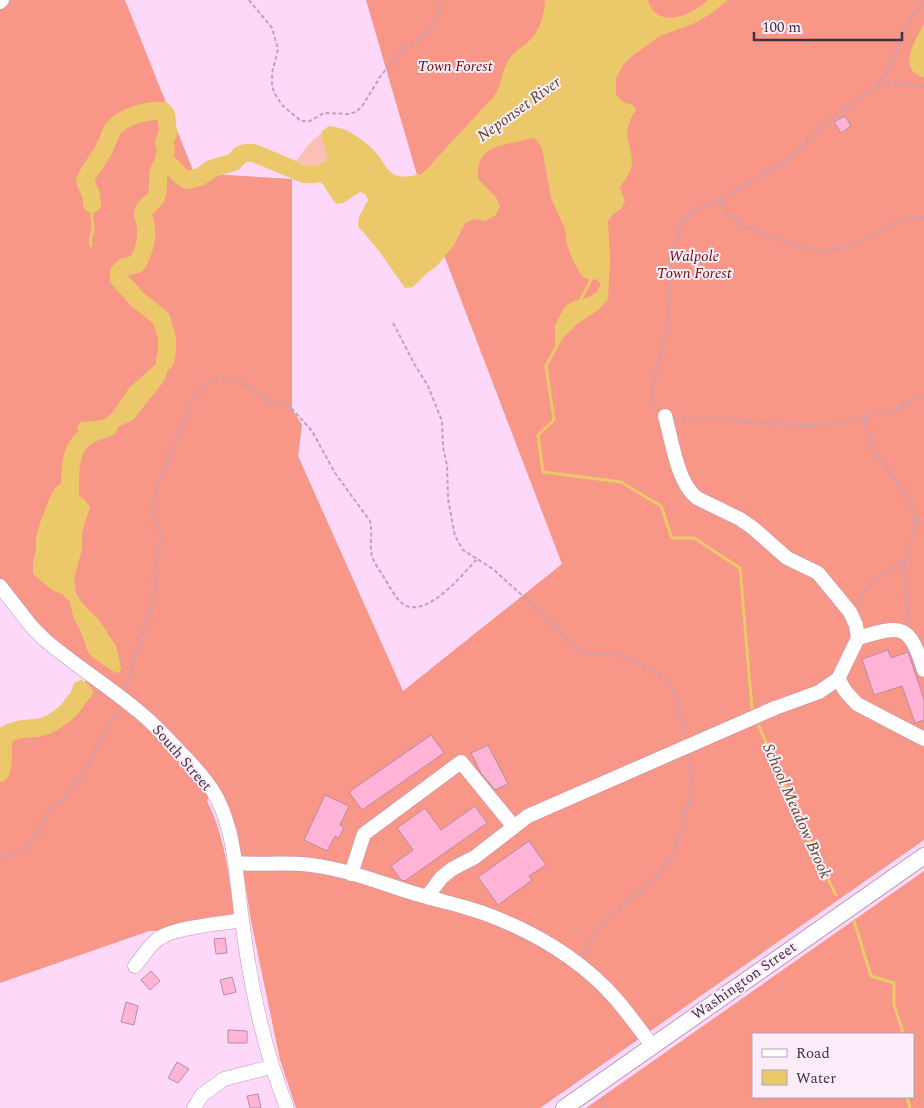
<svg xmlns="http://www.w3.org/2000/svg" width="924" height="1108" viewBox="0 0 924 1108" font-family="Spectral,serif">
	<rect width="100%" height="100%" fill="#fdd8f9"/>
	<path fill="#fac0b6" d="M 329,126 L 348,130 L 327,152 L 327,160 C 316,166 307,166 295,163 L 307,146 Z"/>
	<path fill="#f89687" fill-rule="evenodd" d="M 2,0 L 125,0 L 194,173 L 292,179 L 292,409 L 302,425 L 298,456 L 403,691 L 562,564 L 429,216 L 366,0 L 924,0 L 924,840 L 540,1108 L 296,1108 L 280,1060 L 251,921 L 237,830 L 229,809 L 215,783 L 207,801 C 227,841 230,885 236,928 L 149,931 L 0,983 L 0,773 L 3,763 L 2,750 L 5,735 L 12,730 L 38,728 L 61,716 L 90,675 L 0,586 L 0,2 Z
		M 924,871 L 924,1108 L 586,1108 ZM 753,1034 L 913,1034 L 913,1097 L 753,1097 Z"/>
	<path fill="#ebc869" d="M 545,0 L 648,0 C 657,31 692,15 708,0 L 728,0 L 709,15 L 693,24 L 660,36 L 632,56 L 623,65 L 616,79 L 616,95 L 623,102 L 633,105 L 636,110 C 620,134 631,139 632,163 C 632,172 624,180 620,188 L 625,201 L 622,208 L 612,215 L 608,221 L 610,259 L 608,299 L 598,310 L 576,325 L 555,346 L 555,325 L 565,306 L 574,301 L 589,297 L 597,292 L 601,284 L 596,279 L 591,280 L 583,277 L 574,263 L 567,245 L 565,229 L 551,198 L 542,148 L 537,140 L 531,138 C 504,147 476,142 478,179 L 496,197 L 500,206 L 496,215 L 485,221 L 474,219 L 465,223 L 454,245 L 437,266 L 427,273 L 413,287 L 405,288 L 379,251 L 358,226 L 359,217 L 368,200 L 365,194 L 360,192 L 343,203 L 336,204 C 330,197 327,189 321,182 C 297,187 288,177 272,162 C 280,162 288,162 296,163 C 309,166 314,167 327,160 C 328,149 320,142 322,131 L 329,126 C 348,128 365,140 378,155 C 384,163 389,175 399,176 C 407,178 415,175 423,173 L 495,95 C 502,83 502,71 509,59 C 515,50 523,47 530,40 C 541,29 544,15 545,0 Z
		M 924,24 L 924,78 C 896,69 915,41 924,24 Z
		M 167,338 L 173,345 L 174,354 L 164,381 L 133,420 L 103,434 L 86,436 L 79,433 L 77,427 L 81,422 L 104,420 L 113,412 L 129,388 L 155,365 Z
		M 63,482 L 75,484 L 77,494 L 85,500 L 90,507 L 82,533 L 82,549 L 74,579 L 76,593 L 82,603 L 99,620 L 116,646 L 121,668 L 120,672 L 116,673 L 93,658 L 87,650 L 83,637 L 73,616 L 70,602 L 62,594 L 52,590 L 33,574 L 33,561 L 36,551 L 36,537 L 40,523 L 50,497 L 55,488 Z
		M 81,680 L 88,684 L 94,692 L 78,714 L 69,722 L 61,722 L 55,715 L 59,708 L 68,700 L 74,683 Z"/>
	<g fill="none" stroke-linecap="round" stroke-linejoin="round">
		<path stroke="#ebc869" stroke-width="3" d="M 91,246 C 89,236 92,237 93,229 C 93,220 90,213 92,204
			M 579,303 L 592,278
			M 560,340 L 546,366 L 554,420 L 538,435 L 543,472 L 621,482 L 661,506 L 672,538 L 694,538 L 740,568 L 752,709
			M 759,726 L 800,823 L 836,895
			M 854,921 L 871,976 L 894,983 L 894,1005 L 902,1029 L 902,1034
			M 907,1097 L 910,1108"/>
		<path stroke="#ebc869" stroke-width="18" d="M 92,204 L 91,195 L 85,181 C 89,170 97,162 103,151 C 107,144 109,136 113,129 C 122,117 148,109 163,111 L 166,114 L 168,133 L 164,142 L 166,149 L 163,164
			M 165,361 L 167,350 L 167,338 L 161,318 L 138,300 L 119,279 L 119,272 L 124,267 L 137,264 C 144,251 149,237 145,222 C 145,220 143,217 143,215 C 142,207 153,203 156,197 C 161,185 154,173 163,164 L 168,163 L 182,177 L 187,180 L 200,177 L 211,169 L 234,162 L 240,155 L 246,153 L 254,153 L 292,169
			M 70,506 C 71,485 65,450 87,436 C 93,432 101,430 109,427
			M 0,773 C 6,761 0,747 5,735 C 15,729 24,729 36,728 C 49,727 68,714 74,702"/>
	</g>
	<path fill="#ffb4d7" stroke="#b88ca1" d="M 845,116 L 851,126 L 841,133 L 834,122 Z
		M 888,650 L 891,658 L 908,652 L 924,699 L 924,720 L 915,723 L 902,686 L 874,695 L 862,659 Z
		M 431,735 L 444,753 L 362,810 L 349,792 Z
		M 488,745 L 508,784 L 495,790 L 481,773 L 471,753 Z
		M 325,795 L 349,806 L 340,825 L 344,827 L 339,838 L 335,836 L 327,851 L 304,840 Z
		M 475,806 L 487,823 L 405,881 L 401,880 L 391,866 L 413,850 L 397,828 L 425,808 L 441,830 Z
		M 529,841 L 546,865 L 529,876 L 532,880 L 498,905 L 478,877 Z
		M 225,938 L 227,953 L 216,954 L 214,939 Z
		M 151,971 L 160,981 L 150,990 L 141,980 Z
		M 232,977 L 236,992 L 224,995 L 220,980 Z
		M 126,1002 L 138,1006 L 134,1025 L 121,1022 Z
		M 228,1030 L 247,1031 L 247,1043 L 228,1043 Z
		M 177,1062 L 189,1069 L 178,1083 L 168,1078 Z
		M 258,1094 L 261,1108 L 250,1108 L 247,1096 Z"/>
	<g fill="none" stroke-linecap="round" stroke-linejoin="round">
		<defs>
			<path id="minor" d="M 0,2 L 2,0
				M 0,586 L 32,627 L 45,640 C 77,667 113,689 144,716 C 157,727 168,739 179,751 C 193,765 208,781 217,798 C 236,835 236,880 242,920 C 250,985 263,1047 287,1108
				M 858,638 C 904,624 909,625 924,670
				M 838,679 L 846,692 L 857,704 L 924,739
				M 236,863 C 261,865 286,862 311,865 C 345,869 378,882 410,892 C 435,900 461,905 486,914 C 534,932 581,960 615,998 C 628,1013 640,1030 652,1045
				M 351,874 L 364,834 L 461,762 L 514,827
				M 427,897 L 441,878 L 452,869 L 475,857 L 528,816 L 775,708 L 819,692 L 838,679 L 858,638 L 856,625 L 850,612 L 818,573 L 787,558 L 753,528 L 740,519 L 697,498 C 677,483 672,440 665,416
				M 135,966 C 142,957 149,946 158,939 C 175,927 220,924 242,920
				M 194,1108 L 202,1095 L 224,1079 L 271,1067"/>
			<path id="major" d="M 564,1108 L 924,856"/>
		</defs>
		<use href="#minor" stroke="#bb98b8" stroke-width="15"/>
		<use href="#major" stroke="#bb98b8" stroke-width="18"/>
		<path stroke="#c0a2bd" stroke-width="2" stroke-dasharray="4 2.5" stroke-linecap="butt" d="M 249,0 L 272,28 L 278,49 L 272,73 L 272,86 L 275,94 L 282,105 L 301,121 L 310,121 L 324,113 L 348,114 L 356,112 L 363,105 L 380,77 L 400,51 L 419,40 L 430,30 L 444,0
			M 880,83 L 924,86
			M 720,199 L 724,211 L 743,225 L 795,246 L 819,251 L 846,248 L 873,236 L 891,224 L 903,219 L 924,217
			M 393,323 L 415,365 L 428,386 L 442,421 L 443,447 L 447,465 L 448,499 L 455,536 L 463,550 L 493,569 L 536,608 L 575,647 L 587,654 L 616,655 L 637,661 L 670,682 L 676,694 L 685,734
			M 656,407 L 652,398 L 653,385 L 668,321 L 671,255 L 679,230 L 684,220 L 693,211 L 720,199 L 789,159 L 825,124 L 874,88 C 891,73 896,48 905,28 C 910,19 917,11 924,3
			M 676,419 C 689,419 702,417 715,418 C 766,423 812,431 863,418
			M 916,520 L 924,522
			M 857,602 L 875,580 L 906,559
			M 908,622 L 904,574 L 906,559 L 915,526 L 915,515 L 909,500 L 875,453 L 863,418 L 895,410 L 924,395
			M 126,686 L 155,594 L 156,566 L 161,537 L 152,513 L 153,504 L 158,484 L 191,403 L 200,389 L 207,383 L 222,378 L 234,379 L 249,386 L 269,402 L 288,406 L 292,409 L 312,431 L 335,473 L 370,521 C 373,533 369,544 372,556 C 375,566 384,576 389,586 C 393,592 397,600 403,604 C 426,620 463,574 477,559
			M 0,857 C 40,848 30,838 50,810 C 55,803 61,800 67,795 C 72,790 77,782 81,776 C 95,755 102,730 120,710
			M 585,955 C 588,925 642,894 662,871 C 674,857 678,836 684,818 C 691,796 694,781 688,758
			M 602,1097 L 606,1108"/>
		<use href="#minor" stroke="#fff" stroke-width="14"/>
		<use href="#major" stroke="#fff" stroke-width="16"/>
	</g>
	<g text-anchor="middle" dominant-baseline="central" stroke-width="4" stroke-linejoin="round" paint-order="stroke">
		<g font-size="15" font-style="italic" fill="#650d07" stroke="#fdedfb">
			<text x="455" y="66">Town Forest</text>
			<text x="694" y="256">Walpole<tspan x="694" dy="17">Town Forest</tspan></text>
		</g>
		<g font-size="15" fill="#413340" stroke="#fdedfb">
			<text transform="translate(182 758) rotate(49)">South Street</text>
			<text transform="translate(744 981) rotate(-35)">Washington Street</text>
		</g>
		<g font-size="16" font-style="italic" fill="#564820" stroke="#fdedfb">
			<text transform="translate(519 109) rotate(-36)">Neponset River</text>
			<text transform="translate(797 811) rotate(66)">School Meadow Brook</text>
		</g>
	</g>
	<rect x="752" y="1033" width="162" height="65" fill="#fdedfb" stroke="#b2a3b0"/>
	<rect x="762" y="1049" width="25" height="8" fill="#ffffff" stroke="#b2a3b0"/>
	<text x="796" y="1058" font-size="15" fill="#413340">Road</text>
	<rect x="762" y="1070" width="25" height="15" fill="#ebc869" stroke="#b2a3b0"/>
	<text x="796" y="1083" font-size="15" fill="#413340">Water</text>
	<path d="M754 32v8h148v-8" fill="none" stroke="#413340" stroke-width="2.5"/>
	<text x="762" y="32" font-size="15" fill="#413340" stroke="#fdedfb" stroke-width="4" paint-order="stroke">100 m</text>
</svg>
